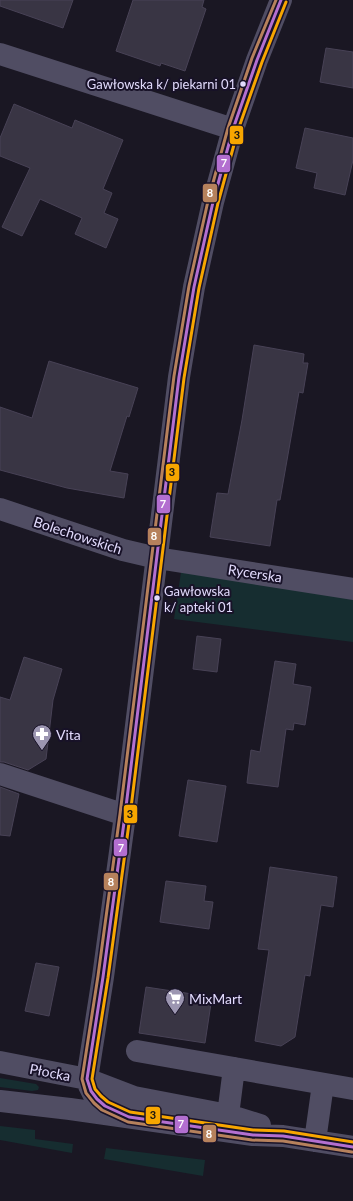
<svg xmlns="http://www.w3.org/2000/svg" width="353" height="1201" viewBox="0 0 353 1201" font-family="Lato,sans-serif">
	<rect width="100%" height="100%" fill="#1a1723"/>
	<path fill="#162d30" d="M 181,572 L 353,599 L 353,642 L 174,619 Z
		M 0,1078 L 36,1084 L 39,1087 L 38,1090 L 32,1091 L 0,1087 Z
		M 0,1126 L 35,1130 L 35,1139 L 73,1144 L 72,1153 L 0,1140 Z
		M 106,1148 L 205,1160 L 203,1176 L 104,1159 Z"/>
	<path fill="#393544" stroke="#484256" d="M 0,0 L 73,0 L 63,28 L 0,6 Z
		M 133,0 L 204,0 L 202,7 L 206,9 L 185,71 L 161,63 L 160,66 L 116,51 Z
		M 326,48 L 353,52 L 353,88 L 320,82 Z
		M 14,104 L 72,128 L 75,120 L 123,140 L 103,189 L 112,193 L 104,213 L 118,219 L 106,248 L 75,234 L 82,218 L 40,199 L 22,236 L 2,227 L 30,168 L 0,156 L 0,138 Z
		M 305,128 L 353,138 L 353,160 L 345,195 L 314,188 L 317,173 L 296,168 Z
		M 254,345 L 304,354 L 303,363 L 308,363 L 303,393 L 299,392 L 280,500 L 277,500 L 270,546 L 210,537 L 217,493 L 228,494 L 242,420 Z
		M 49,361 L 138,388 L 129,417 L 127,416 L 110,471 L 128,474 L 124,498 L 67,488 L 0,470 L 0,407 L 32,418 Z
		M 197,636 L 221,639 L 217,672 L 193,669 Z
		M 24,657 L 62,669 L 53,700 L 46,759 L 28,770 L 4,762 L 0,762 L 0,697 L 10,700 Z
		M 275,661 L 296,664 L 293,684 L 311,687 L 305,725 L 294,723 L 293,730 L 286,729 L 278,787 L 247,783 L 251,750 L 260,752 Z
		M 188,780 L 226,786 L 217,842 L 179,836 Z
		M 0,787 L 19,794 L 10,836 L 0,835 Z
		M 270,867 L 337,877 L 333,907 L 321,905 L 310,976 L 305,975 L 295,1037 L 281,1046 L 255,1041 L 269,950 L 258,949 Z
		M 166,881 L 206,886 L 204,901 L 213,902 L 209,929 L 160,922 Z
		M 36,963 L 59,967 L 49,1016 L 25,1011 Z
		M 146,987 L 212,997 L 205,1043 L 139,1033 Z"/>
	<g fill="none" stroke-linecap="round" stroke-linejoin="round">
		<path stroke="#504d63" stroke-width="22" d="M 0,54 L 233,129
			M 0,509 L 123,550 L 157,558 L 353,589
			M 0,774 L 125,815
			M 137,1051 L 353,1089
			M 0,1062 L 87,1079 L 134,1097 L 228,1115 L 260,1125
			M 0,1101 L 70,1109 L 253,1135 L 283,1136 L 353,1147
			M 228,1115 L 234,1068
			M 129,1117 C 109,1109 92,1102 87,1079 L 103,977 L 125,815 L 179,377 L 194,287 L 213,202 L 233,129 L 257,60 L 281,0
			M 315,1141 L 323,1084"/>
		<defs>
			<path id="bus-1" d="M 281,0 L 257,60 L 233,129 L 213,202 L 194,287 L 179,377 L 125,815 L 103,977 L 87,1079 L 91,1091 L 97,1099 L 105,1106 L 129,1117 L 253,1135 L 283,1136 L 353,1147"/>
			<path id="bus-2" d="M 276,0 L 252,58 L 228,128 L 208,201 L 189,286 L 174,376 L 120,814 L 98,976 L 82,1079 L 86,1093 L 94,1103 L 102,1110 L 128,1122 L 252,1140 L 283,1141 L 352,1152"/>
			<path id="bus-3" d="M 286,2 L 262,62 L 238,130 L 218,203 L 199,288 L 184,378 L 130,816 L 108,978 L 92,1079 L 95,1089 L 101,1096 L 108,1102 L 130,1112 L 253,1130 L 284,1131 L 353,1142"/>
		</defs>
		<use href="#bus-1" stroke="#181228" stroke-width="6"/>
		<use href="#bus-2" stroke="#181228" stroke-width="6"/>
		<use href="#bus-3" stroke="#181228" stroke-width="6"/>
		<use href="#bus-1" stroke="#b36fd0" stroke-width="3"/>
		<use href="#bus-2" stroke="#b6815c" stroke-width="3"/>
		<use href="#bus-3" stroke="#f7a600" stroke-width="3"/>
	</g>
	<defs>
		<symbol id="pharmacy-pin" viewBox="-11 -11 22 30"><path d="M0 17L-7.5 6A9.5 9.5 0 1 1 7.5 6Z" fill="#9c96b1" stroke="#181228"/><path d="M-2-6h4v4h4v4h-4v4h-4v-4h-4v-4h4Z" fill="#fff"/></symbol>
		<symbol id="supermarket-pin" viewBox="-11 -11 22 30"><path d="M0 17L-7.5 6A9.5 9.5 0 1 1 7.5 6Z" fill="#9c96b1" stroke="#181228"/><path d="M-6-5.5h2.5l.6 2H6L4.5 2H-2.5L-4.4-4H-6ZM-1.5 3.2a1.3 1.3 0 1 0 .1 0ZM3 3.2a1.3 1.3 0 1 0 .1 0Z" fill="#fff"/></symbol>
	</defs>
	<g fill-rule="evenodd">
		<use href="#pharmacy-pin" x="31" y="723" width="22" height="30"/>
		<use href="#supermarket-pin" x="164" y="987" width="22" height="30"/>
	</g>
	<g fill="#e2dbfd" stroke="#181228" stroke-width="1.5">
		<circle cx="243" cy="84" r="3.5"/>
		<circle cx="157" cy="598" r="3.5"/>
	</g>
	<g text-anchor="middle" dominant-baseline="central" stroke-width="4" stroke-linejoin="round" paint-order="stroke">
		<g font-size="13" fill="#e2dbfd" stroke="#181228" text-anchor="end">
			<text x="236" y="84">Gawłowska k/ piekarni 01</text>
			<text x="164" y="591" text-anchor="start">Gawłowska<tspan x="164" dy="16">k/ apteki 01</tspan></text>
		</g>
		<g font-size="14" fill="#e2dbfd" stroke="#181228">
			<text transform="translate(78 535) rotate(18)">Bolechowskich</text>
			<text transform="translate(255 573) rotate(9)">Rycerska</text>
			<text transform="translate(50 1072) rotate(11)">Płocka</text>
		</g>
		<g font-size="14" fill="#e2dbfd" stroke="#181228" text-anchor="start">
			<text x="56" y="734">Vita</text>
			<text x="189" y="998">MixMart</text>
		</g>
	</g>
	<g stroke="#181228" stroke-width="1.5">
		<rect x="229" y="125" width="15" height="20" rx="4" fill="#f7a600"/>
		<rect x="216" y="154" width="15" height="19" rx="4" fill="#b36fd0"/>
		<rect x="202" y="183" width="16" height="20" rx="4" fill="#b6815c"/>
		<rect x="165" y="463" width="15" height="19" rx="4" fill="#f7a600"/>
		<rect x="156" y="494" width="15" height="20" rx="4" fill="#b36fd0"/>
		<rect x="147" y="527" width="15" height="19" rx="4" fill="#b6815c"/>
		<rect x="123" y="804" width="15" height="20" rx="4" fill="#f7a600"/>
		<rect x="113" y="838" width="15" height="19" rx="4" fill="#b36fd0"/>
		<rect x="103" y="872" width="16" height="19" rx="4" fill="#b6815c"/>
		<rect x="145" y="1106" width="16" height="19" rx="4" fill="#f7a600"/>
		<rect x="174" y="1115" width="15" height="19" rx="4" fill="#b36fd0"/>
		<rect x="202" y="1124" width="15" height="19" rx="4" fill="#b6815c"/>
	</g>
	<g font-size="11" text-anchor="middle" font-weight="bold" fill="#fff">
		<text x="224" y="167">7</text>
		<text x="210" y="197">8</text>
		<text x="163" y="508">7</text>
		<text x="154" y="540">8</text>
		<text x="121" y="852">7</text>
		<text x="111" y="886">8</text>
		<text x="181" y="1128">7</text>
		<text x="209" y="1138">8</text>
	</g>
	<g font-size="11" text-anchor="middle" font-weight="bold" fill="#111">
		<text x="237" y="139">3</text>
		<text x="172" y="476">3</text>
		<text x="130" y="818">3</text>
		<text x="153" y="1119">3</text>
	</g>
</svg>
